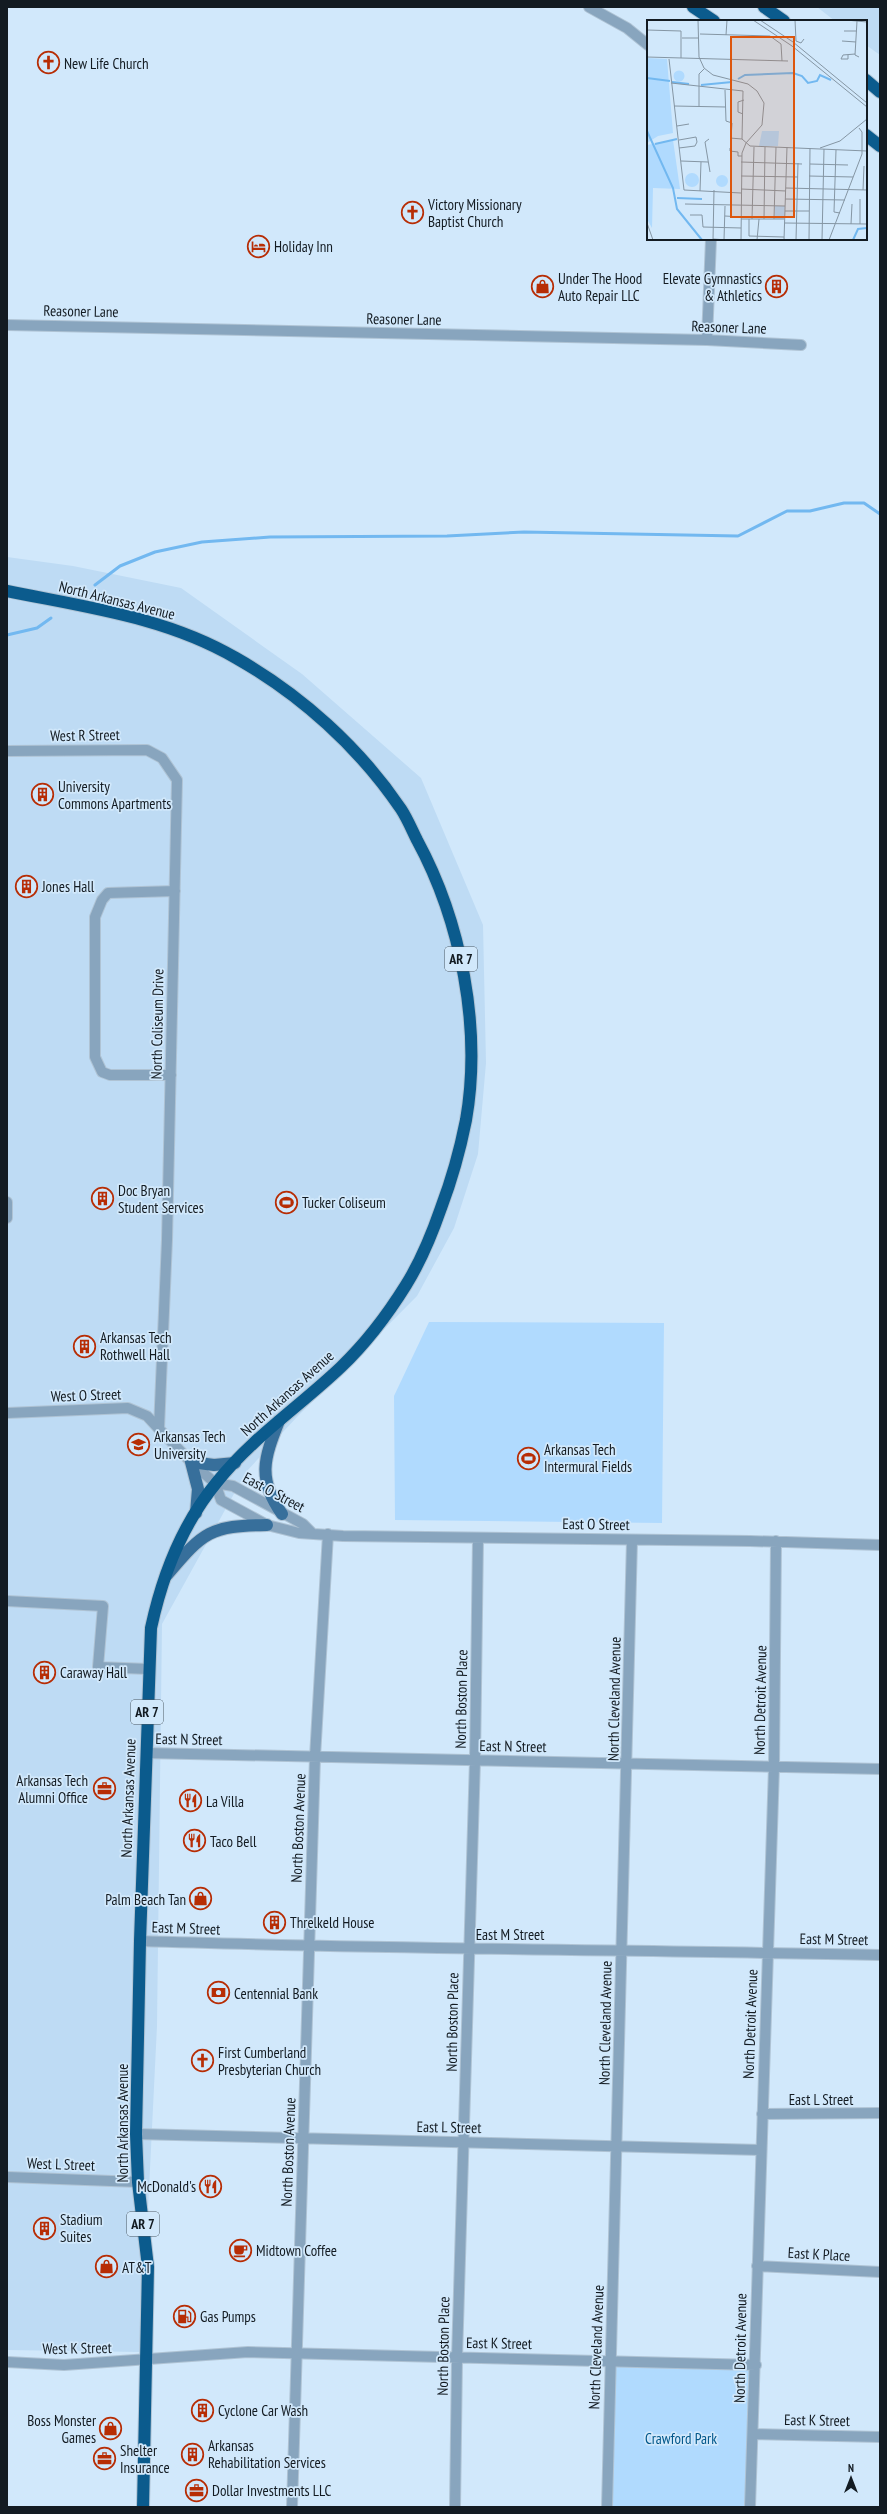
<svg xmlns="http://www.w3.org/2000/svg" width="887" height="2514" viewBox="0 0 887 2514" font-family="'PT Sans Narrow',sans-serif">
	<rect width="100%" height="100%" fill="#d1e8fb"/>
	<path fill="#bedbf4" d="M 817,7 L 880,7 L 880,55 L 866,45 L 866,21 L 835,21 Z
		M 7,557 L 73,566 L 181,588 L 302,674 L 421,778 L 483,925 L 486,1063 L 478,1154 L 454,1228 L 417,1296 L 296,1418 L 246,1472 L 162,1624 L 157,2026 L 141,2352 L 7,2350 Z"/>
	<path fill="#b0dafe" d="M 429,1322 L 664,1323 L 662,1523 L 395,1520 L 394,1396 Z
		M 615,2366 L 749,2369 L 746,2507 L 612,2507 Z"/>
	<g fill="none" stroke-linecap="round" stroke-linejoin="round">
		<path stroke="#72b8f0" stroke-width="3" d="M 95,585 L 120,566 L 155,552 L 202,542 L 270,537 L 447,536 L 524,532 L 738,536 L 787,511 L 810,511 L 844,503 L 864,503 L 880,514
			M 7,635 L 37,628 L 51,618"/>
		<defs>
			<path id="minor" d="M 589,7 L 627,28 L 648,45
				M 7,325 L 707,340 L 801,345
				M 707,340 L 711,239
				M 7,751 L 147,750 L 162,758 L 177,780 L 167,1240 L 159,1429 L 191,1462 L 215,1483 L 221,1500 L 267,1525 L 299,1533 L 343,1536 L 750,1541 L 880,1545
				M 171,1075 L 110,1075 L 102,1072 L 95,1057 L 95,917 L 102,900 L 108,893 L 175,891
				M 7,1202 L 7,1218
				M 7,1413 L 128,1408 L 147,1416 L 159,1429
				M 215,1483 L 233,1486 L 303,1524 L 311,1532
				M 7,1601 L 103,1606 L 98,1667 L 148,1669
				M 146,1753 L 880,1769
				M 140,1941 C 386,1949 633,1950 880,1955
				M 762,2114 L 880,2113
				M 136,2134 L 761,2150
				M 7,2177 L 138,2182
				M 757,2266 L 880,2272
				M 7,2362 L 64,2365 L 248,2352 L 756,2365
				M 753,2434 L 880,2437
				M 292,2507 L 315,1757 L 328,1534
				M 455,2507 L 457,2358 L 475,1760 L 478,1538
				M 607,2507 L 632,1540
				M 750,2507 L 774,1767 L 776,1541"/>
			<path id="major" d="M 279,1421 C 264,1458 257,1479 282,1514
				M 196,1513 L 198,1489 L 191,1462 L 214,1465 L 235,1463
				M 167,1575 C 204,1531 210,1526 267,1525"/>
			<path id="highway" d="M 693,7 L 714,21
				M 764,7 L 784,21
				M 866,80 L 880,92
				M 866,135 L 880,146
				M 7,591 C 85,607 166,617 236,658 C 301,695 359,747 401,809 C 407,818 412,830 417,840 C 461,921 482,1028 466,1120 C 460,1150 452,1179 441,1208 C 432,1234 421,1261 406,1285 C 388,1314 366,1343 341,1367 C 300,1406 252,1438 217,1482 C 183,1523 162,1577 151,1628 L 140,1941 L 136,2134 L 138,2182 L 148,2267 L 143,2507"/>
		</defs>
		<use href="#minor" stroke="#afc3d4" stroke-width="12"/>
		<use href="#major" stroke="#afc3d4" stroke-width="14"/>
		<use href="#highway" stroke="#afc3d4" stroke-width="14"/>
		<use href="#minor" stroke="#88a5be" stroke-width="10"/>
		<use href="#major" stroke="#376f9b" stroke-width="12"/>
		<use href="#highway" stroke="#0b5b8d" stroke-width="12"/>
	</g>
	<defs>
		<symbol id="church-ring" viewBox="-11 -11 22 22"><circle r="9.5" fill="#d1e8fb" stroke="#b72d05" stroke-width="1.5"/><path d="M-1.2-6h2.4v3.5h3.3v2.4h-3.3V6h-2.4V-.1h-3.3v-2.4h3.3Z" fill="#b72d05"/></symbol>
		<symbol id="hotel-ring" viewBox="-11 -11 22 22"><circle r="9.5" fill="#d1e8fb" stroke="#b72d05" stroke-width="1.5"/><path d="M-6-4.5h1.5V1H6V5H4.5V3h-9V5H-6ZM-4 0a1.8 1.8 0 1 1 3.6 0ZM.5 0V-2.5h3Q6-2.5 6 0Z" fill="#b72d05"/></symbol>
		<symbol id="shop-ring" viewBox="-11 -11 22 22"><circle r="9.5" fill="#d1e8fb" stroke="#b72d05" stroke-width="1.5"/><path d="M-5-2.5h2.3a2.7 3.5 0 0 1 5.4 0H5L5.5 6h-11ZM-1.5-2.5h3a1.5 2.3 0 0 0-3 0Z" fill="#b72d05"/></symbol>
		<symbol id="building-ring" viewBox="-11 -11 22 22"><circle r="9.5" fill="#d1e8fb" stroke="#b72d05" stroke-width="1.5"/><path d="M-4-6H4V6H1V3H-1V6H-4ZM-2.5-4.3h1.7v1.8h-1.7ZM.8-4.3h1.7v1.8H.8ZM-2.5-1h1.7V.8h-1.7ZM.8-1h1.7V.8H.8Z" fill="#b72d05"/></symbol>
		<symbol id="stadium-ring" viewBox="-11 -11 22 22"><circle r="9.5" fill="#d1e8fb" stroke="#b72d05" stroke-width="1.5"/><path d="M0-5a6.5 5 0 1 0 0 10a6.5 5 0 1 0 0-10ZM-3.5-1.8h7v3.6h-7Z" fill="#b72d05"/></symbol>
		<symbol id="university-ring" viewBox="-11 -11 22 22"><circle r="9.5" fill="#d1e8fb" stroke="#b72d05" stroke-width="1.5"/><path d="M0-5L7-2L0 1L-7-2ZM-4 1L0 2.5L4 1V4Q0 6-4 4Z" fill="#b72d05"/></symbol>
		<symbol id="office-ring" viewBox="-11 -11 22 22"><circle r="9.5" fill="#d1e8fb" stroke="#b72d05" stroke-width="1.5"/><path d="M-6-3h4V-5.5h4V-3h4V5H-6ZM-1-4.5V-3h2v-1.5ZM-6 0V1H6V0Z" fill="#b72d05"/></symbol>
		<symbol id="restaurant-ring" viewBox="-11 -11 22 22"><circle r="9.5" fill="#d1e8fb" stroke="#b72d05" stroke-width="1.5"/><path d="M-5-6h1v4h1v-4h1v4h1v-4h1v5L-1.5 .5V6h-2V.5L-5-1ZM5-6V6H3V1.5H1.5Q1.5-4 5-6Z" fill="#b72d05"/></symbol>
		<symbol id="bank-ring" viewBox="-11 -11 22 22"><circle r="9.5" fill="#d1e8fb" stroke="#b72d05" stroke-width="1.5"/><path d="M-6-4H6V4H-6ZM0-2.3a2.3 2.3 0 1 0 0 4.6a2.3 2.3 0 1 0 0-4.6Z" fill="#b72d05"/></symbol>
		<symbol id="cafe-ring" viewBox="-11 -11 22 22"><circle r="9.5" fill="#d1e8fb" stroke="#b72d05" stroke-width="1.5"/><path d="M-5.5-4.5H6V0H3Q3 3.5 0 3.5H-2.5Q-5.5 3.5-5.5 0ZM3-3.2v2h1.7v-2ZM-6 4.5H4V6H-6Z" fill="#b72d05"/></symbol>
		<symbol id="fuel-ring" viewBox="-11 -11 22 22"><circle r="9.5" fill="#d1e8fb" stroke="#b72d05" stroke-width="1.5"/><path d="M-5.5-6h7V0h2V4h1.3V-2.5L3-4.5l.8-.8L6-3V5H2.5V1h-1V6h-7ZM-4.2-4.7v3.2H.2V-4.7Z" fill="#b72d05"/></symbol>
	</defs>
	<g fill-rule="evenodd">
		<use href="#church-ring" x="36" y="50" width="25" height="25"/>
		<use href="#church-ring" x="400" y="200" width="25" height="25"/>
		<use href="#hotel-ring" x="246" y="234" width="25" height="25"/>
		<use href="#shop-ring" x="530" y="274" width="25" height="25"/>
		<use href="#building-ring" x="764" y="274" width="25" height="25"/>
		<use href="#building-ring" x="30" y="782" width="25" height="25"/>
		<use href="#building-ring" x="14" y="874" width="25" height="25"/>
		<use href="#building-ring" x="90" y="1186" width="25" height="25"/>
		<use href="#stadium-ring" x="274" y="1190" width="25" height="25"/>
		<use href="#building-ring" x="72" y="1334" width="25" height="25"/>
		<use href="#university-ring" x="126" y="1432" width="25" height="25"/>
		<use href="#stadium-ring" x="516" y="1446" width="25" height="25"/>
		<use href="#building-ring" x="32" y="1660" width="25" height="25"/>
		<use href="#office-ring" x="92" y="1776" width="25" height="25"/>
		<use href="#restaurant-ring" x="178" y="1788" width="25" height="25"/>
		<use href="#restaurant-ring" x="182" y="1828" width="25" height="25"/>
		<use href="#shop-ring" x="188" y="1886" width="25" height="25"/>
		<use href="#building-ring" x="262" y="1910" width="25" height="25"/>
		<use href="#bank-ring" x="206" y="1980" width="25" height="25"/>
		<use href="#church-ring" x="190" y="2048" width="25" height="25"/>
		<use href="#restaurant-ring" x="198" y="2174" width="25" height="25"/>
		<use href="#building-ring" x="32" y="2216" width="25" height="25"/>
		<use href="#cafe-ring" x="228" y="2238" width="25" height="25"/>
		<use href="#shop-ring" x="94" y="2254" width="25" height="25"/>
		<use href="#fuel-ring" x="172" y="2304" width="25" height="25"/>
		<use href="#building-ring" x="190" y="2398" width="25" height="25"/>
		<use href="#shop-ring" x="98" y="2416" width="25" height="25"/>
		<use href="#building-ring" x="180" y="2442" width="25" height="25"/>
		<use href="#office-ring" x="92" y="2446" width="25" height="25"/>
		<use href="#office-ring" x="184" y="2478" width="25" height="25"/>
	</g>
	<g text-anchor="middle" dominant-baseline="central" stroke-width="3.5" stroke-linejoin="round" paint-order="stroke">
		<g fill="#d1e8fb" stroke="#4c5863" stroke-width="1">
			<rect x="445" y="947" width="32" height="24" rx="3"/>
			<rect x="131" y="1700" width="32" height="24" rx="3"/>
			<rect x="127" y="2212" width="32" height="24" rx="3"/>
		</g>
		<g font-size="14" font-weight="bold" fill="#131b22">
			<text x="461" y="959">AR 7</text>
			<text x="147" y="1712">AR 7</text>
			<text x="143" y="2224">AR 7</text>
		</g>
		<g font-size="15" fill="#131b22" stroke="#d1e8fb" text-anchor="start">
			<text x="64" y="63">New Life Church</text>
			<text x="428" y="204">Victory Missionary<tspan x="428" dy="17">Baptist Church</tspan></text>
			<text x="274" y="246">Holiday Inn</text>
			<text x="558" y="278">Under The Hood<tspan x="558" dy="17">Auto Repair LLC</tspan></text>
			<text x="762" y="278" text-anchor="end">Elevate Gymnastics<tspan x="762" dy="17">&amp; Athletics</tspan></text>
			<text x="58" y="786">University<tspan x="58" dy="17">Commons Apartments</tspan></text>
			<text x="42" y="886">Jones Hall</text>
			<text x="118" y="1190">Doc Bryan<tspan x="118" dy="17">Student Services</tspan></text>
			<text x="302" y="1202">Tucker Coliseum</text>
			<text x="100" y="1337">Arkansas Tech<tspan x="100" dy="17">Rothwell Hall</tspan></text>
			<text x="154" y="1436">Arkansas Tech<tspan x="154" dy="17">University</tspan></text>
			<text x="544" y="1449">Arkansas Tech<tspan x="544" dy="17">Intermural Fields</tspan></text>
			<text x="60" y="1672">Caraway Hall</text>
			<text x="88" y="1780" text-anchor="end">Arkansas Tech<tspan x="88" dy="17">Alumni Office</tspan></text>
			<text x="206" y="1801">La Villa</text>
			<text x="210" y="1841">Taco Bell</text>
			<text x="186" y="1899" text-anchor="end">Palm Beach Tan</text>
			<text x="290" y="1922">Threlkeld House</text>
			<text x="234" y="1993">Centennial Bank</text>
			<text x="218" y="2052">First Cumberland<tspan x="218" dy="17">Presbyterian Church</tspan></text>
			<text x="196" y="2186" text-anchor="end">McDonald's</text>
			<text x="60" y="2219">Stadium<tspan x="60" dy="17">Suites</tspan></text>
			<text x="256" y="2250">Midtown Coffee</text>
			<text x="122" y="2267">AT&amp;T</text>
			<text x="200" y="2316">Gas Pumps</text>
			<text x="218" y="2410">Cyclone Car Wash</text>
			<text x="96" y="2420" text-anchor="end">Boss Monster<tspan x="96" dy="17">Games</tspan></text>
			<text x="208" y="2445">Arkansas<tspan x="208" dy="17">Rehabilitation Services</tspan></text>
			<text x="120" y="2450">Shelter<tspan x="120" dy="17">Insurance</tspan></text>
			<text x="212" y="2490">Dollar Investments LLC</text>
		</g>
		<g font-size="15" fill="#131b22" stroke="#d1e8fb">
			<text transform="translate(81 311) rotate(1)">Reasoner Lane</text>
			<text transform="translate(404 319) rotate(1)">Reasoner Lane</text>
			<text transform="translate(729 327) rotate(2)">Reasoner Lane</text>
			<text transform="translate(117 600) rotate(14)">North Arkansas Avenue</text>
			<text transform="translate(85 735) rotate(-1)">West R Street</text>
			<text transform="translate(157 1024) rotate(-89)">North Coliseum Drive</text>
			<text transform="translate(287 1393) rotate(-42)">North Arkansas Avenue</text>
			<text transform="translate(86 1395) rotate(-2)">West O Street</text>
			<text transform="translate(274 1492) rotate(28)">East O Street</text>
			<text transform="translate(596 1524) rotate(1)">East O Street</text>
			<text transform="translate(461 1699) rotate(-89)">North Boston Place</text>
			<text transform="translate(614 1699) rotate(-89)">North Cleveland Avenue</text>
			<text transform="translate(760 1700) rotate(-89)">North Detroit Avenue</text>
			<text transform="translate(189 1739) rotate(1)">East N Street</text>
			<text transform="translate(513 1746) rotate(1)">East N Street</text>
			<text transform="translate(128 1798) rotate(-88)">North Arkansas Avenue</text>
			<text transform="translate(298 1828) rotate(-88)">North Boston Avenue</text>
			<text transform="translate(186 1928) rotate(2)">East M Street</text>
			<text x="510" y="1934">East M Street</text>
			<text transform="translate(834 1939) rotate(1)">East M Street</text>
			<text transform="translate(452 2022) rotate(-89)">North Boston Place</text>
			<text transform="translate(605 2023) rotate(-89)">North Cleveland Avenue</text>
			<text transform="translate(750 2024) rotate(-88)">North Detroit Avenue</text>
			<text x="821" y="2099">East L Street</text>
			<text transform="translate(122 2123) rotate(-90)">North Arkansas Avenue</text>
			<text transform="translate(449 2127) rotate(1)">East L Street</text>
			<text transform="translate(288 2152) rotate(-88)">North Boston Avenue</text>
			<text transform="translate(61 2164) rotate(2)">West L Street</text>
			<text transform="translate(819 2254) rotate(3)">East K Place</text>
			<text transform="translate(499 2343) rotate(1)">East K Street</text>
			<text transform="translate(443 2346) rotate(-89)">North Boston Place</text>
			<text transform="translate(596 2347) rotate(-88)">North Cleveland Avenue</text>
			<text transform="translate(77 2348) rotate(-1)">West K Street</text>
			<text transform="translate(740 2348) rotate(-89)">North Detroit Avenue</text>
			<text transform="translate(817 2420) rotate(1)">East K Street</text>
		</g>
		<g font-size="15" fill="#00578a" stroke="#d1e8fb">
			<text x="681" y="2438">Crawford Park</text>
		</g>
	</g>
	<g transform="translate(647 20)">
		<rect width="220" height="220" fill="#d1e8fb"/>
		<path d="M 0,38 L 20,39 L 26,113 L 11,116 L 0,123 ZM26.5 56a5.5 5.5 0 1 1 11 0a5.5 5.5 0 1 1-11 0ZM 115,111 L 132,111 L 131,126 L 112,126 ZM 26,120 L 33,169 L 6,168 L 5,208 L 0,199 L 0,125 ZM38 160a7 7 0 1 1 14 0a7 7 0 1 1-14 0ZM69 161a6 6 0 1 1 12 0a6 6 0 1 1-12 0ZM 128,186 L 138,186 L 137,199 L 128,199 Z" fill="#b0dafe"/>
		<path fill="none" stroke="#72b8f0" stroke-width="2" d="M 0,58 L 23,61M 91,59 L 98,55 L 146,53 L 155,56 L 161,63 L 170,61 L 173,55 L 184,60M 25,62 L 42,64M 54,65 L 85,62M 0,111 L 26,168 L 30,189 L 55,220M 8,124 L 30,119M 30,178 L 55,179M 206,220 L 211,209 L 220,208"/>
		<path fill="none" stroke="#8596a4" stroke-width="1" d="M 51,0 L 52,37 L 57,48 L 66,55 L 101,64 L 110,71 L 117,83 L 115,105 L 99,123 L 95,133 L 94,220M 106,0 L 145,26 L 220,87M 113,0 L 146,22 L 220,83M 148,0 L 149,21 L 154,23 L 157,19M 199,0 L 220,2M 210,1 L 208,35 L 212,37M 0,10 L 34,11 L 34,38M 197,11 L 210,11M 53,14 L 123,16 L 134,24 L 135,41M 79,15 L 80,0M 35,18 L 52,18M 195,21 L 209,22M 201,35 L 201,39 L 194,39 L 196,35 L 208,34M 0,37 L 141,41M 22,39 L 37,170 L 94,173M 24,63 L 96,71 L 95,119 L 103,126 L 220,131M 78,70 L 79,101 L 85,103 L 84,118M 27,86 L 79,87M 52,87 L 52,54 L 57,49M 96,94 L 91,92 L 91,82 L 97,80M 30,106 L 42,104M 83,118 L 95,119M 62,119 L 58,122 L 63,152M 32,120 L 49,117 L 50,122 L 48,126 L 32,128M 83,128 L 83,131 L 91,132 L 91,136 L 95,136M 173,128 L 193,121 L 220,99M 189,130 L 187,192 L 193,193M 34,141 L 61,142M 94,142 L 155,144M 163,144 L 201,145M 94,156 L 151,157M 162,156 L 206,157M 139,168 L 220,170M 94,169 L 139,171M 216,170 L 217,146M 53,171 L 54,142M 138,179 L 198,180M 213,179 L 213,204M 38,184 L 138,186M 138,191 L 162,191M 43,195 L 55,195 L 56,207 L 94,208M 78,196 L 94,197M 94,199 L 137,199M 102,199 L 102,216 L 137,217M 105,199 L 107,127M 117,199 L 118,127M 127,199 L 129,127M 0,203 L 6,220M 138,203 L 220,204M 204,204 L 205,184M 66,219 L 80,220M 66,220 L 67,170M 77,220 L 78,186M 110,220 L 112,199M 137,220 L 140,127M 149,220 L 151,143M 162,220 L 163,128M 175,220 L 177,129M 182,220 L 215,134 L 215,112 L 212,108"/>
		<path fill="#dd560d" fill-opacity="0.15" stroke="#dd560d" stroke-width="2" d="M 84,17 L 147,17 L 147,197 L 84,197 Z"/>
		<rect width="220" height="220" fill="none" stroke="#131b22" stroke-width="2"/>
	</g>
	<rect width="887" height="2514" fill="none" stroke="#131b22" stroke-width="16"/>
	<g transform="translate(851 2478)" stroke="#d1e8fb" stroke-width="3" paint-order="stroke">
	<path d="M0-3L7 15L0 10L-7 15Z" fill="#131b22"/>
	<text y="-6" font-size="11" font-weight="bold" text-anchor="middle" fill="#131b22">N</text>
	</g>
</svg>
